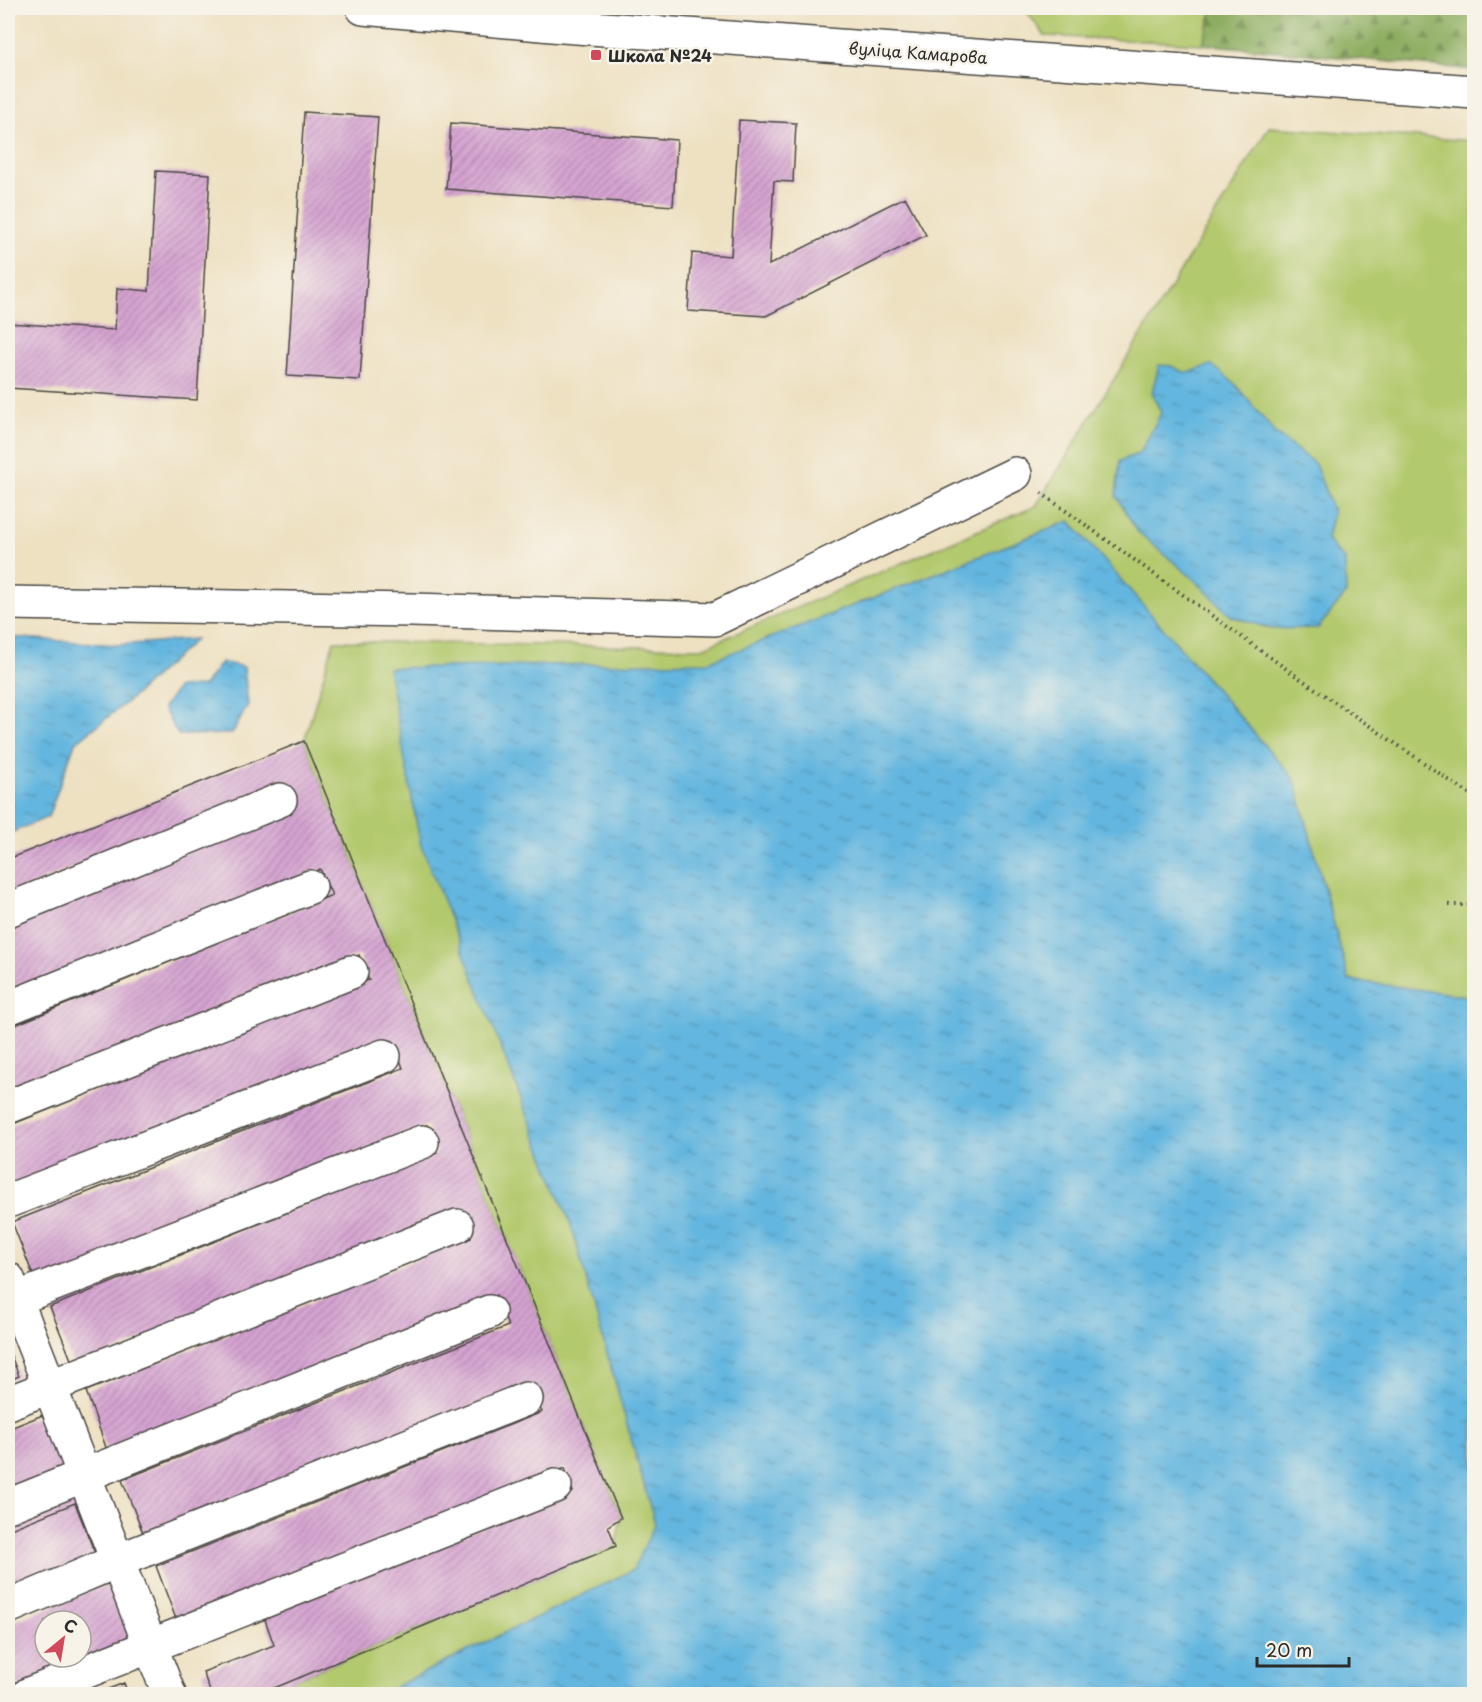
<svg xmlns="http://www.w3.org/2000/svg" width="1482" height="1702" viewBox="0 0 1482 1702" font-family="'Playpen Sans',sans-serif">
	<defs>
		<pattern id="forest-firs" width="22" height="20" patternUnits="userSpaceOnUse" patternTransform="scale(1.5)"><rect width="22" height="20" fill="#8dad60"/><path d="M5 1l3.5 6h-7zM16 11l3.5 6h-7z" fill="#738d4f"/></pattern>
		<pattern id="water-ripples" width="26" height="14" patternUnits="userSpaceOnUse" patternTransform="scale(1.5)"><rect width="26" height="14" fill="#63b6df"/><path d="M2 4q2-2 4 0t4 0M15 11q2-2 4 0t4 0" fill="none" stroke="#5294b5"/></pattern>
		<pattern id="building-hatch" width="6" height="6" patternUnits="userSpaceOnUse" patternTransform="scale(1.5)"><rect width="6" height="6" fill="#d6a4d2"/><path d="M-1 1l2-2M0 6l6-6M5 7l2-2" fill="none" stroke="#ae86ab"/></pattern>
	</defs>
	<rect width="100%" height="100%" fill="#f7f3e8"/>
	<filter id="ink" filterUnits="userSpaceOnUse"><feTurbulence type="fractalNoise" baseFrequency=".0167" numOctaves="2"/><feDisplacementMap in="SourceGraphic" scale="12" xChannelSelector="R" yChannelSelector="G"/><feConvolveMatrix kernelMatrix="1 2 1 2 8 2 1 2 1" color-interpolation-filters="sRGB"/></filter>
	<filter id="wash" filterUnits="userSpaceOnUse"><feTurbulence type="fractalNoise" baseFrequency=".008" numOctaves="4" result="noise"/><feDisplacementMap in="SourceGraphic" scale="24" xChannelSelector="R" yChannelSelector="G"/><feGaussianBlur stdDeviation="1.35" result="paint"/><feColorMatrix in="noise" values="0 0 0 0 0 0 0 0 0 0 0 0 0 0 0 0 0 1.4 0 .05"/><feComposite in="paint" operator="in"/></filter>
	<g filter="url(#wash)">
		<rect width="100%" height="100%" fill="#eee1c2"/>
		<path fill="#b2c96d" stroke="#6e7a4c" stroke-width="1.5" d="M 1024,8 L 1213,8 L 1203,44 L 1045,36 Z
			M 1269,127 L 1474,141 L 1474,1694 L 260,1694 L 615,1546 L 621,1518 L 304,741 L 334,641 L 702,648 L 1036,506 Z"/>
		<path fill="url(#forest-firs)" stroke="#5c6c46" stroke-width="1.5" d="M 1213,8 L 1474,8 L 1474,70 L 1203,44 Z"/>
		<path fill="url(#water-ripples)" stroke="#477085" stroke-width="1.5" d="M 1159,365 L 1171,366 L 1186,373 L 1212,365 L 1235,384 L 1275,433 L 1315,464 L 1333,511 L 1327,540 L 1345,560 L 1346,594 L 1318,628 L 1272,629 L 1231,616 L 1196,581 L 1137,531 L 1116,496 L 1120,461 L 1140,453 L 1161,413 L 1152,392 Z
			M 1070,521 L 1295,780 L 1349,980 L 1474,997 L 1474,1694 L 380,1694 L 633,1570 L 655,1524 L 571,1225 L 420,842 L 388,668 L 708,662 Z
			M 8,637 L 118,645 L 196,639 L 132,698 L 75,743 L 48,817 L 8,834 Z
			M 221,662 L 244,667 L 248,705 L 232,734 L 178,735 L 163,708 L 178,687 L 204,686 Z"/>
		<g id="blocks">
			<path fill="url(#building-hatch)" fill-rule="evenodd" d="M 304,112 L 378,117 L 360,380 L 287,376 Z
				M 739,120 L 796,123 L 793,182 L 774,181 L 769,265 L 905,197 L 926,235 L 766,316 L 688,311 L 692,253 L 731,256 Z
				M 451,123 L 677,140 L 673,206 L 446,189 Z
				M 156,171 L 210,174 L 197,400 L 8,388 L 8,323 L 115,330 L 117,288 L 149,291 Z
				M 304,741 L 621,1518 L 608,1526 L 616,1546 L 260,1694 L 211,1694 L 203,1672 L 274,1645 L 263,1614 L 573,1492 L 565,1468 L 179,1627 L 156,1566 L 542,1412 L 529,1384 L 145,1538 L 122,1480 L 508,1326 L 496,1295 L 108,1453 L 86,1391 L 471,1238 L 461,1212 L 74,1367 L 50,1307 L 437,1153 L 427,1125 L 37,1285 L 12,1222 L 403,1068 L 393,1041 L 8,1195 L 8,1126 L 369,980 L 359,955 L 8,1097 L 8,1028 L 332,895 L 320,869 L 8,998 L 8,926 L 294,808 L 285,784 L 8,894 L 8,859 Z
				M 8,1348 L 19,1376 L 8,1381 Z
				M 45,1414 L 68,1472 L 8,1496 L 8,1429 Z
				M 75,1503 L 98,1561 L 8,1597 L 8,1530 Z
				M 112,1582 L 136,1640 L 8,1691 L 8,1624 ZM 45,1621 L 81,1621 L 81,1657 L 45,1657 Z
				M 124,1683 L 128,1694 L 95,1694 Z"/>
		</g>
	</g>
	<g filter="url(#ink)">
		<use href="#blocks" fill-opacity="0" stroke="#484642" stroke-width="1.5"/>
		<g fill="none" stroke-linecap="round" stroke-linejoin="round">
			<defs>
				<path id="minor" d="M 363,8 L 563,26 L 1474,92
					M 8,603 L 412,610 L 715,619 L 1015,474
					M 8,910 L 280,800
					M 8,1008 L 310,887
					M 8,1107 L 351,972
					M 8,1201 L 384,1056
					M 8,1279 L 169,1694
					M 8,1302 L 422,1142
					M 8,1403 L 457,1226
					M 8,1506 L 489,1312
					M 8,1607 L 117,1561 L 526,1399
					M 29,1694 L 555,1486"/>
			</defs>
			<use href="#minor" stroke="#484642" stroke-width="36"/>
			<path stroke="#484642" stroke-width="4" stroke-dasharray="1.5 4.5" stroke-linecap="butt" d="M 1041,493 L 1292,673 L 1474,797
				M 1449,905 L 1474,905"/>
			<use href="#minor" stroke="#fff" stroke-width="33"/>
		</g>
	</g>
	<rect fill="#d1495b" stroke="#f7f3e8" stroke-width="2" x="590" y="49" width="12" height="12" rx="3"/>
	<g text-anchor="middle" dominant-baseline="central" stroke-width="5" stroke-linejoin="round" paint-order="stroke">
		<g font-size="16" fill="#2b2b2b" stroke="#f7f3e8">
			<text transform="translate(918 52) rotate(4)">вуліца Камарова</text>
		</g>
		<g font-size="16" font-weight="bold" fill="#2b2b2b" stroke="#f7f3e8" text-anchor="start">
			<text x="608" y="55">Школа №24</text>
		</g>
	</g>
	<rect width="1482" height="1702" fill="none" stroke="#f7f3e8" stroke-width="30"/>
	<g transform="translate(63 1639) rotate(30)"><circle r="28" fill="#f7f3e8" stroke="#a5a39c" stroke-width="1.5"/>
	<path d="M0-4.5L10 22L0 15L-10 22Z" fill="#d1495b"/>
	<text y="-9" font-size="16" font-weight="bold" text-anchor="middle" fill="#2b2b2b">С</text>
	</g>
	<path d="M1257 1657v9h92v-9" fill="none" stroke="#2b2b2b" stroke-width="3"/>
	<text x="1266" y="1657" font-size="18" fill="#2b2b2b" stroke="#f7f3e8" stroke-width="4.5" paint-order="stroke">20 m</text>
</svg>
